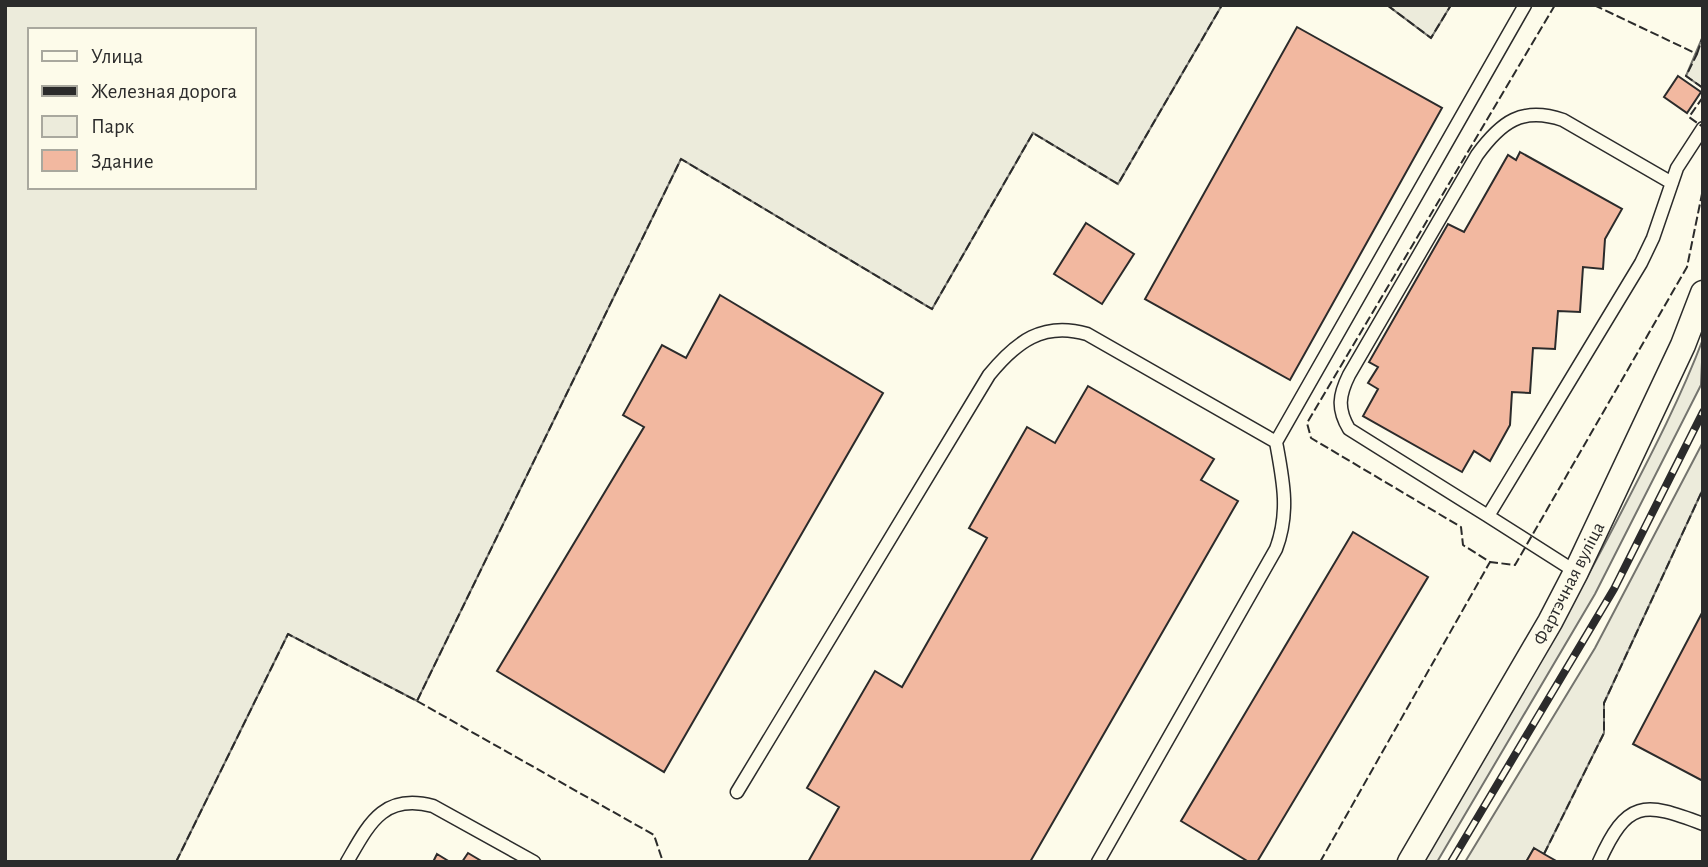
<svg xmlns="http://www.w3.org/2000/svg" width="1708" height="867" font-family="'Alegreya Sans',sans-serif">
  <rect width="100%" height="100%" fill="#fdfbea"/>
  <path fill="#ecebdb" stroke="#74746e" stroke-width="2" fill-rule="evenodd" d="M 5,5 L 1222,5 L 1118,184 L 1033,133 L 932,309 L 681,159 L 417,701 L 288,634 L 176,862 L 5,862 ZM 30,30 L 254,30 L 254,187 L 30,187 Z
    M 1387,5 L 1451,5 L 1431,38 Z
    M 1703,36 L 1703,88 L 1686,76 Z
    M 1703,339 L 1701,385 L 1595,594 L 1437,862 L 1422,862 C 1492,745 1562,628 1624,507 C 1653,451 1681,397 1703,339 Z
    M 1703,442 L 1703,489 L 1604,703 L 1604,733 L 1544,854 L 1534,849 L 1526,862 L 1465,862 L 1595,648 Z"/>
  <path fill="#f2b8a0" stroke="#2b2b2b" stroke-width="2" d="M 1297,27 L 1442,108 L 1290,380 L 1145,299 Z
    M 1678,76 L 1701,92 L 1687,113 L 1664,97 Z
    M 1520,152 L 1622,209 L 1605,239 L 1603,269 L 1583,267 L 1580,312 L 1558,311 L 1555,349 L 1533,348 L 1530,393 L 1512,392 L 1510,425 L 1490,461 L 1474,451 L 1462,472 L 1363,416 L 1378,389 L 1368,383 L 1378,367 L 1369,362 L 1448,224 L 1464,232 L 1508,155 L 1516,160 Z
    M 1086,223 L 1134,254 L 1102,304 L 1054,274 Z
    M 720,295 L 883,393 L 664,772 L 497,671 L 644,427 L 623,415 L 662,345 L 686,358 Z
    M 1088,386 L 1214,459 L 1201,480 L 1238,501 L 1030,862 L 808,862 L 839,807 L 807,788 L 875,671 L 902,687 L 987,538 L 969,528 L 1027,427 L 1055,443 Z
    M 1353,532 L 1428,577 L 1257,862 L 1249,862 L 1181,821 Z
    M 1703,611 L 1703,781 L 1633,744 Z
    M 1534,848 L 1544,854 L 1558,862 L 1526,862 Z
    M 468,853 L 483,862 L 462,862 Z
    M 437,854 L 450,862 L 433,862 Z"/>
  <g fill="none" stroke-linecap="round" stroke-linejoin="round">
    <defs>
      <path id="service" d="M 1488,516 L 1349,429 C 1337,409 1339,395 1349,375 L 1477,155 C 1501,122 1522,106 1563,120 L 1672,183
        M 1576,572 L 1488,516 L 1641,263 L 1653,238 L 1677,168 L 1703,128
        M 737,792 L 989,375 C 1016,342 1043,321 1087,334 L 1276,442 L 1525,5
        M 347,862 C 369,824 383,793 433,806 L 534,862
        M 1098,862 L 1276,549 C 1290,512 1283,480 1276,442
        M 1599,862 C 1627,800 1643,801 1703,824"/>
      <path id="minor" d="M 1410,862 L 1550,622 L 1576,572 L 1683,345 L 1703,293"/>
    </defs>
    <use href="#service" stroke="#2b2b2b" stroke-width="15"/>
    <use href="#minor" stroke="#2b2b2b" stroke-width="27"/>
    <use href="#service" stroke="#fdfbea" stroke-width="12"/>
    <use href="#minor" stroke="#fdfbea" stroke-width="24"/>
    <defs>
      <path id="rail" d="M 1451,862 L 1614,589 L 1703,412"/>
    </defs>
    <use href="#rail" stroke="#2b2b2b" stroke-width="8"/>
    <use href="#rail" stroke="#fdfbea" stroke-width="5" stroke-dasharray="16" stroke-linecap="butt"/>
    <path stroke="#2b2b2b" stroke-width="2" stroke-dasharray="9 3.5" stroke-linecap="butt" d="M 1387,5 L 1431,38 L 1451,5
      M 1555,5 L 1307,423 L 1311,438 L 1461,527 L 1463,545 L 1490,562 L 1515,565 L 1687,267 L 1703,189
      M 1594,5 L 1697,54 L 1686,76 L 1703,88
      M 1697,54 L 1703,36
      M 1703,97 L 1689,117 L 1703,127
      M 417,701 L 654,835 L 663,862
      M 1544,854 L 1604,733 L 1604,703 L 1703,489
      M 176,862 L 288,634 L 417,701 L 681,159 L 932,309 L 1033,133 L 1118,184 L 1222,5
      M 1320,862 L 1490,562"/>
  </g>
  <g text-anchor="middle" stroke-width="5" stroke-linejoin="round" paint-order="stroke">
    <g font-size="19" fill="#2b2b2b" stroke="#fdfbea">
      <text transform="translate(1568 583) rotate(-63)" y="7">Фартэчная вуліца</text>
    </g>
  </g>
  <rect width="1708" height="867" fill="none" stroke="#2b2b2b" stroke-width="14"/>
  <rect x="28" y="28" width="228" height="161" fill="#fdfbea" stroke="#a9a89e" stroke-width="2"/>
  <rect x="42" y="51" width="35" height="10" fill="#fdfbea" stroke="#a9a89e" stroke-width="2"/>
  <text x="91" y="63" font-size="21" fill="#2b2b2b">Улица</text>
  <rect x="42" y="86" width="35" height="10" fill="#2b2b2b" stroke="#a9a89e" stroke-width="2"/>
  <text x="91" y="98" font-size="21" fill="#2b2b2b">Железная дорога</text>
  <rect x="42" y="116" width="35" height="21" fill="#ecebdb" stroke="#a9a89e" stroke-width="2"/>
  <text x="91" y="133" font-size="21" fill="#2b2b2b">Парк</text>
  <rect x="42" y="150" width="35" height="21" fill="#f2b8a0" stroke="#a9a89e" stroke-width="2"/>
  <text x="91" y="168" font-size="21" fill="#2b2b2b">Здание</text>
</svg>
